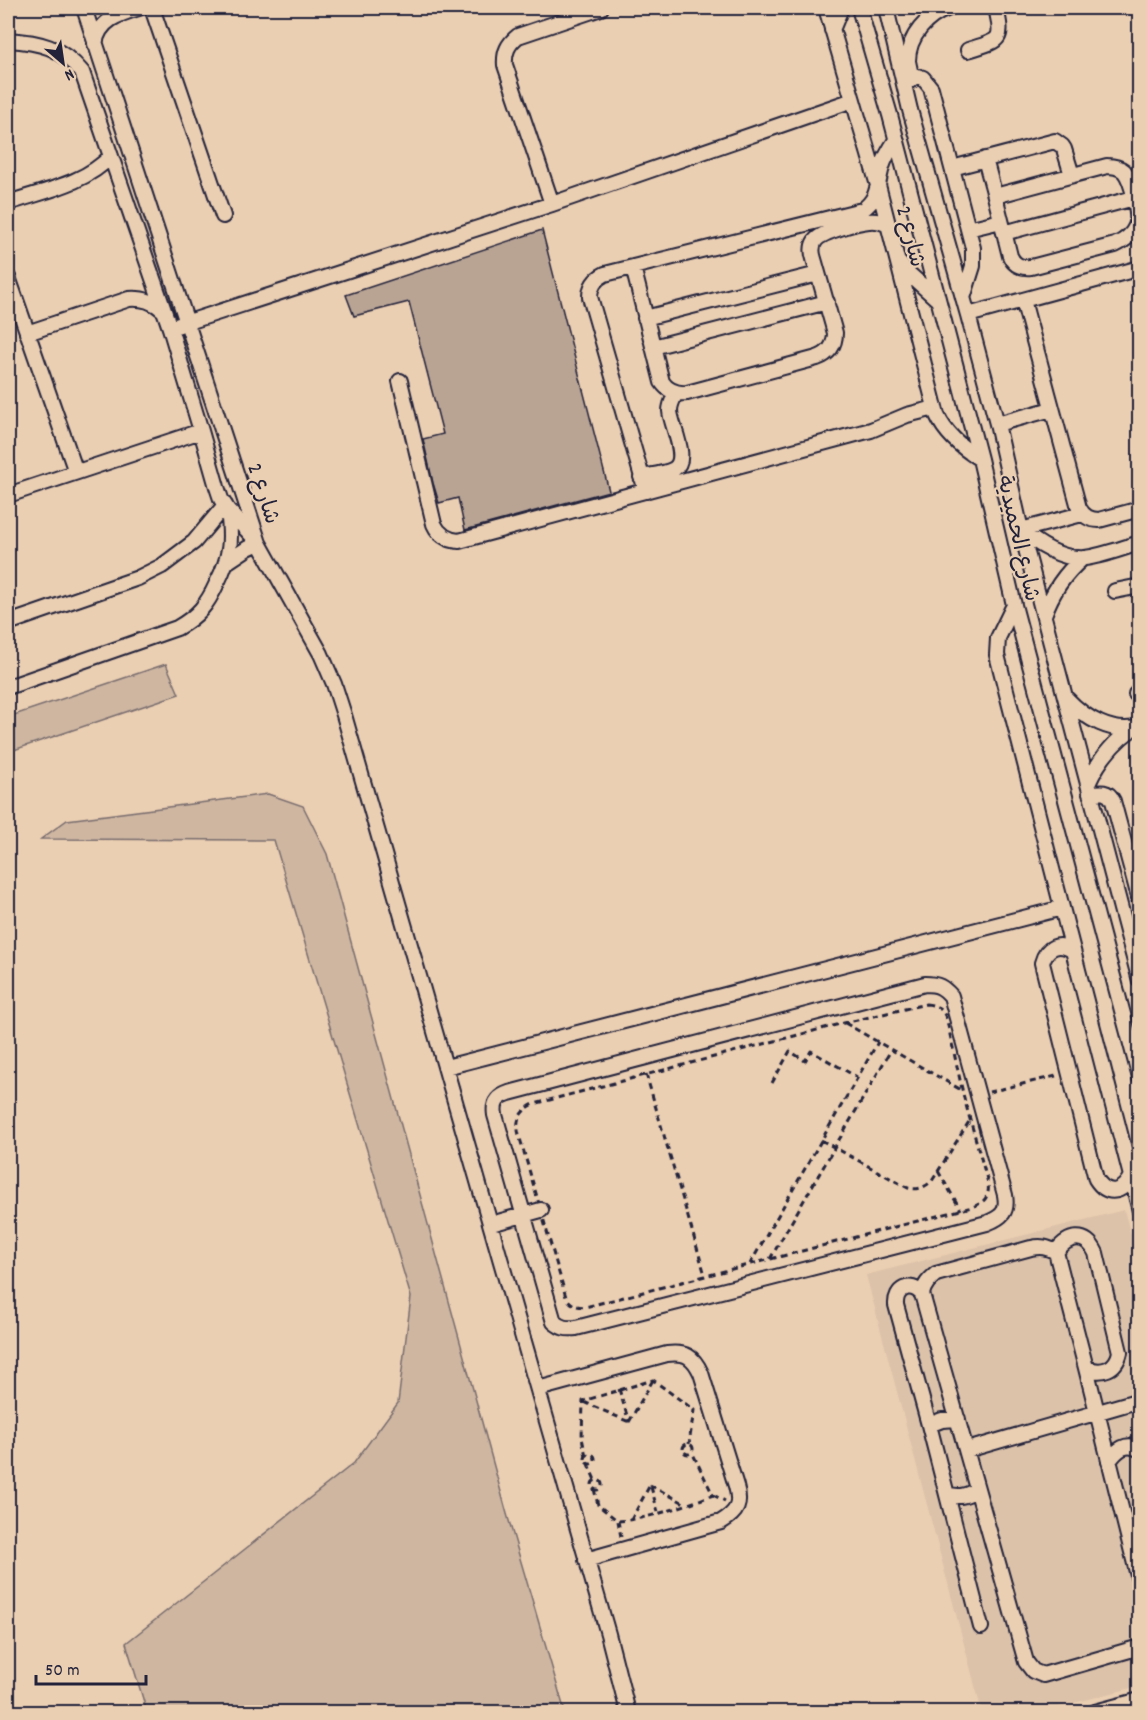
<svg xmlns="http://www.w3.org/2000/svg" width="1147" height="1720" font-family="Dekko,'Playpen Sans Arabic',sans-serif">
  <rect width="100%" height="100%" fill="#ebcfb2"/>
  <filter id="ink" filterUnits="userSpaceOnUse"><feTurbulence type="fractalNoise" baseFrequency=".0167" numOctaves="2"/><feDisplacementMap in="SourceGraphic" scale="12" xChannelSelector="R" yChannelSelector="G"/><feConvolveMatrix kernelMatrix="1 2 1 2 8 2 1 2 1" color-interpolation-filters="sRGB"/></filter>
  <g filter="url(#ink)">
    <path fill="#dcc2a9" d="M 1124,1210 L 1140,1268 L 1139,1686 L 1039,1712 L 982,1712 L 866,1275 Z"/>
    <path fill="#ceb6a1" stroke="#786c6e" stroke-width="1.5" d="M 166,664 L 179,694 L 8,752 L 8,717 Z
      M 268,794 L 303,806 L 327,854 L 507,1514 L 565,1712 L 147,1712 L 126,1643 L 354,1463 L 398,1403 L 411,1297 L 274,840 L 41,839 L 67,820 Z"/>
    <path fill="#b9a494" stroke="#22223b" stroke-width="1.5" d="M 542,230 L 609,491 L 465,530 L 458,498 L 439,503 L 433,483 L 423,439 L 443,434 L 409,302 L 354,316 L 346,295 Z"/>
    <g fill="none" stroke-linecap="round" stroke-linejoin="round">
      <defs>
        <path id="minor" d="M 84,8 L 259,543 L 321,654 L 334,684 L 344,715 L 608,1634 L 628,1712
          M 152,8 L 223,216
          M 826,8 L 879,189 L 937,415 C 946,435 962,448 980,459
          M 859,8 L 890,115 L 980,459 L 1014,605 L 1140,1078
          M 886,8 L 910,110 L 968,315 L 997,424 L 1021,530 L 1140,981
          M 832,30 L 841,8
          M 8,40 C 40,42 61,47 82,72 L 170,328 L 201,431 L 217,487 L 221,499 L 228,510 L 256,540
          M 95,44 C 99,20 119,14 139,8
          M 968,50 C 1000,40 1004,42 996,8
          M 911,74 L 923,78 L 931,88 L 973,248 L 973,266 L 963,298
          M 912,80 C 911,74 909,67 908,61 C 908,36 927,16 949,8
          M 985,159 L 995,196
          M 1107,166 C 1113,166 1119,167 1124,171 C 1132,180 1140,215 1136,226 C 1132,236 1124,241 1115,245 L 1031,267 C 1020,268 1014,265 1010,256 L 995,196 Z
          M 952,168 L 1055,141 L 1062,146 L 1064,149 L 1072,175
          M 8,203 C 43,191 85,184 111,156
          M 552,204 L 505,65 C 504,52 508,44 518,36 L 601,8
          M 968,229 L 1001,221
          M 1004,233 L 1134,198
          M 899,263 L 908,273 L 937,299
          M 633,267 L 662,382 C 668,391 676,394 687,393 L 817,358 C 829,354 835,345 835,333 L 814,259 C 812,253 811,247 815,241 C 821,232 858,222 869,221 C 876,220 882,222 888,225
          M 8,277 L 76,472
          M 1023,300 L 1079,508 C 1084,517 1090,520 1099,520 L 1140,509
          M 968,315 L 1140,268
          M 645,318 L 818,274
          M 170,328 L 552,204 L 853,100
          M 27,333 L 129,299 C 143,298 153,301 163,310
          M 653,347 L 827,302
          M 400,381 L 434,524 C 439,535 447,540 459,541 L 871,430 L 907,415 L 935,408
          M 997,424 L 1052,409
          M 641,477 C 651,475 665,474 674,469 C 690,459 671,426 670,411 C 670,404 673,399 676,393
          M 646,491 L 590,297 C 590,286 595,279 605,274 L 862,210 C 879,199 877,184 882,167 C 885,157 890,149 896,140
          M 8,495 L 201,431
          M 1021,530 C 1037,544 1062,560 1085,558 C 1103,556 1122,548 1140,543
          M 1021,530 L 1082,514
          M 227,562 L 248,548 L 259,543
          M 1115,591 L 1140,586
          M 1014,605 L 998,638 L 997,655 L 1140,1211
          M 1044,615 C 1052,592 1064,574 1083,558
          M 8,623 L 138,578 L 162,566 L 194,542 L 225,505
          M 8,687 L 177,628 C 198,616 207,605 217,583 C 231,555 232,541 228,510
          M 1136,694 L 1140,693
          M 1067,699 C 1085,718 1112,735 1140,727
          M 1088,784 C 1098,761 1111,744 1132,729
          M 1090,794 C 1100,792 1108,790 1113,801 L 1140,901
          M 1073,951 C 1059,941 1046,947 1042,963 L 1096,1179 C 1107,1196 1122,1194 1131,1176
          M 925,984 C 938,984 943,987 951,996 L 1005,1195 C 1008,1212 1002,1217 987,1223 L 576,1328 C 566,1329 561,1328 554,1322 L 495,1115 C 493,1103 497,1097 509,1093 Z
          M 446,1067 L 1062,908
          M 491,1224 L 541,1210
          M 1056,1252 C 1068,1235 1086,1232 1096,1253 L 1120,1352 C 1116,1370 1102,1374 1086,1368
          M 922,1294 C 910,1281 895,1289 896,1305 L 929,1425 L 981,1627
          M 538,1389 L 667,1354 C 686,1352 693,1356 701,1373 L 736,1486 C 741,1504 738,1512 721,1522 L 586,1560
          M 929,1425 L 942,1420 L 958,1419
          M 967,1450 L 1140,1400
          M 1109,1461 C 1117,1450 1126,1441 1140,1450
          M 947,1494 C 959,1498 967,1496 977,1489
          M 1140,1584 L 1086,1368 L 1056,1252 C 1047,1247 1041,1246 1031,1248 L 936,1274 C 929,1280 924,1285 922,1294 L 1026,1662 L 1033,1671 L 1043,1675 L 1140,1647
          M 1095,1712 L 1140,1700"/>
      </defs>
      <use href="#minor" stroke="#22223b" stroke-width="18"/>
      <path stroke="#22223b" stroke-width="3" stroke-dasharray="6 4.5" stroke-linecap="butt" d="M 926,1004 C 938,1005 944,1010 947,1021 L 964,1098 L 988,1183 C 990,1197 984,1203 972,1207 L 589,1306 C 579,1308 572,1306 566,1297 L 519,1135 C 515,1120 520,1111 534,1104 L 844,1023 Z
        M 845,1023 L 963,1091
        M 646,1074 L 705,1275
        M 772,1083 L 790,1051 L 805,1061 L 811,1051 L 857,1077
        M 989,1092 L 1056,1076
        M 821,1140 L 908,1188 C 918,1190 924,1188 932,1181 L 970,1120
        M 938,1171 L 961,1210
        M 770,1259 L 891,1050
        M 750,1264 L 878,1042
        M 619,1389 L 629,1422
        M 584,1402 L 629,1422
        M 629,1422 L 653,1380
        M683 1449a5 5 0 1 1 10 0a5 5 0 1 1-10 0Z
        M585 1459a5 5 0 1 1 10 0a5 5 0 1 1-10 0Z
        M 586,1456 L 582,1438 L 583,1401 L 653,1380 L 694,1410 L 689,1444
        M 588,1464 L 595,1480
        M592 1485a5 5 0 1 1 10 0a5 5 0 1 1-10 0Z
        M 650,1485 L 686,1504
        M 651,1487 L 658,1512
        M 594,1489 L 598,1505 L 618,1521 L 621,1537
        M 713,1495 L 725,1501
        M 631,1520 L 650,1485
        M 618,1521 C 650,1519 683,1506 713,1495 L 692,1452"/>
      <use href="#minor" stroke="#ebcfb2" stroke-width="14"/>
    </g>
  </g>
  <g text-anchor="middle" stroke-width="4.5" stroke-linejoin="round" paint-order="stroke">
    <g font-size="22" fill="#22223b" stroke="#ebcfb2">
      <text transform="translate(912 236) rotate(76)" y="8">شارع 2</text>
      <text transform="translate(265 493) rotate(72)" y="8">شارع 2</text>
      <text transform="translate(1020 538) rotate(77)" y="8">شارع الحميدية</text>
    </g>
  </g>
  <rect width="1147" height="1720" fill="none" stroke="#ebcfb2" stroke-width="30"/>
  <rect x="15" y="15" width="1117" height="1690" fill="none" stroke="#22223b" stroke-width="2" filter="url(#ink)"/>
  <g transform="translate(63 63) rotate(151)" stroke="#ebcfb2" stroke-width="4.5" paint-order="stroke">
  <path d="M0-4.5L10 22L0 15L-10 22Z" fill="#22223b"/>
  <text y="-9" font-size="16" font-weight="bold" text-anchor="middle" fill="#22223b">N</text>
  </g>
  <path d="M36 1675v9h110v-9" fill="none" stroke="#22223b" stroke-width="3"/>
  <text x="45" y="1675" font-size="18" fill="#22223b" stroke="#ebcfb2" stroke-width="4.5" paint-order="stroke">50 m</text>
</svg>
